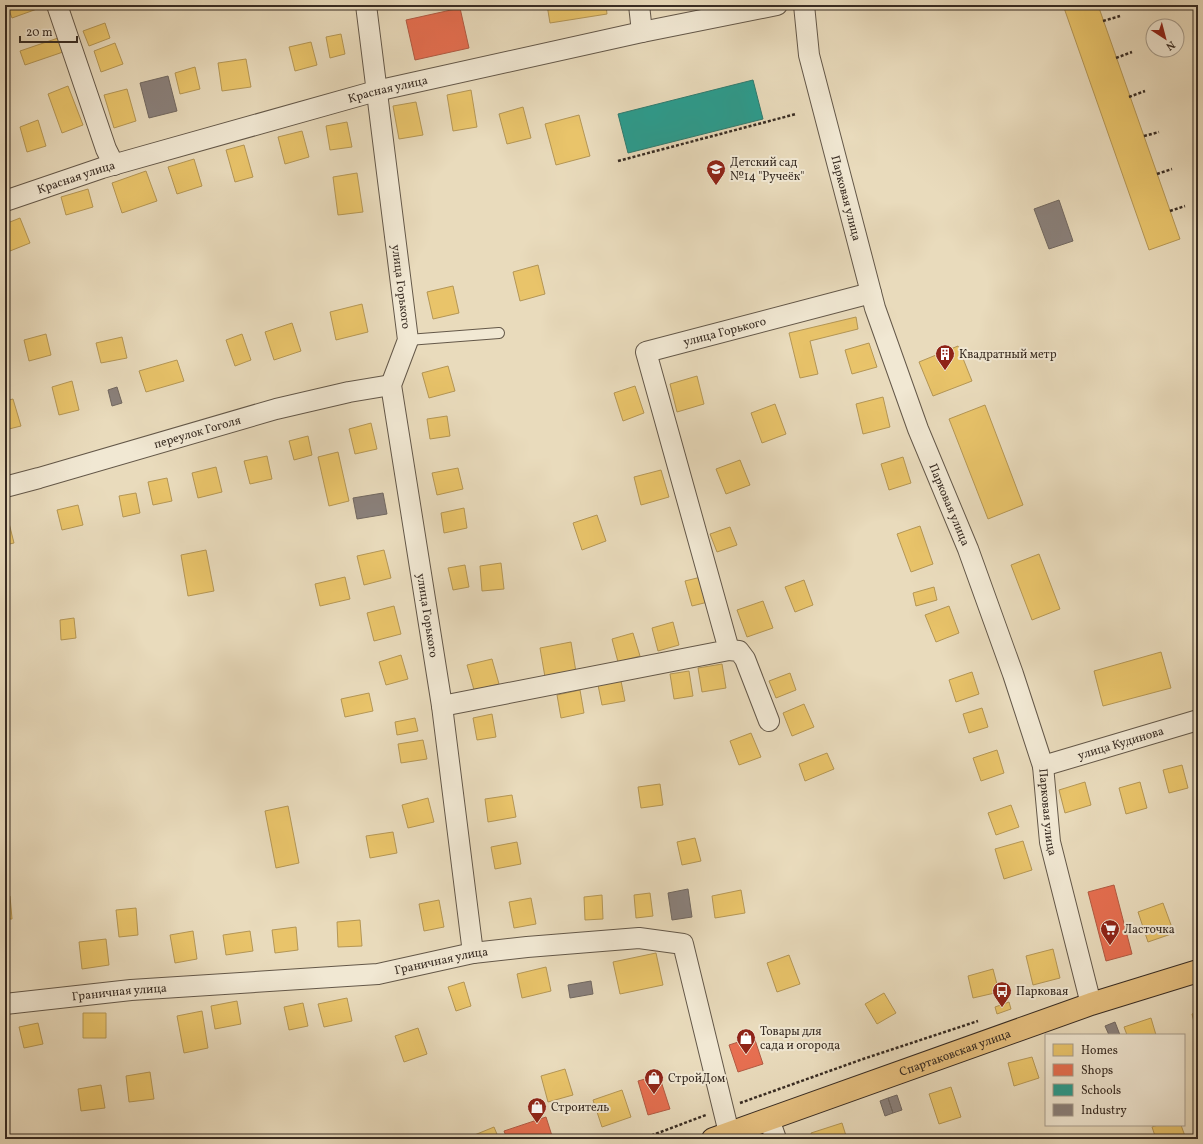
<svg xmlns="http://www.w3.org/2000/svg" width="1203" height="1144" font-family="Vollkorn,serif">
  <rect width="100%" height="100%" fill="#e9dbbc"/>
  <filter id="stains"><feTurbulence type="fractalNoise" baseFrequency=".005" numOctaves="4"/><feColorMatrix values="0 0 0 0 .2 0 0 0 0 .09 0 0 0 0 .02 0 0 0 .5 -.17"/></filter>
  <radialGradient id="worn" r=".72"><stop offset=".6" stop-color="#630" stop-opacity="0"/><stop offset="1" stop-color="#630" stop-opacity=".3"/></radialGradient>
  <path fill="#e9c46a" stroke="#b49655" d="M 7,5 L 35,5 L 37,9 L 12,18 Z
    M 547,5 L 606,5 L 607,14 L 550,23 Z
    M 1063,5 L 1098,5 L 1180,239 L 1149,250 Z
    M 105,23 L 110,38 L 89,46 L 83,31 Z
    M 341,34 L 345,54 L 330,58 L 326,37 Z
    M 61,37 L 66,51 L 25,65 L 20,51 Z
    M 311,42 L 317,65 L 295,71 L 289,47 Z
    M 115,43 L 123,64 L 101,72 L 94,51 Z
    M 246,59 L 251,87 L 222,91 L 218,63 Z
    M 195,67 L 200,89 L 180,94 L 175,73 Z
    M 68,86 L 83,125 L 62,133 L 48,94 Z
    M 127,89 L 136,121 L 114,128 L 104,95 Z
    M 471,90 L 477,127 L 453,131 L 447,95 Z
    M 416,102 L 423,135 L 399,139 L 393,106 Z
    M 523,107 L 531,138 L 507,144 L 499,114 Z
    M 579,115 L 590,156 L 556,165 L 545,124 Z
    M 38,120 L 46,146 L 27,152 L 20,127 Z
    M 347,122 L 352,147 L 330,150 L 326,126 Z
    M 302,131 L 309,157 L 285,164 L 278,137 Z
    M 244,145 L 253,177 L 235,182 L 226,150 Z
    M 194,159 L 202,186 L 177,194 L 168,167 Z
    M 146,171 L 157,201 L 122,213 L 112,183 Z
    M 357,173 L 363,212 L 338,215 L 333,177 Z
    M 88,189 L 93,207 L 66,215 L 61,197 Z
    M 20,218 L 30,243 L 5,253 L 5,224 Z
    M 538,265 L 545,294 L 520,301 L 513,272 Z
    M 453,286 L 459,313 L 433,319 L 427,292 Z
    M 362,304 L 368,332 L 336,340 L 330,312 Z
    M 856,317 L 858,329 L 810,341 L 818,374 L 800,378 L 789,333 Z
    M 292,323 L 301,351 L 274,360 L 265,332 Z
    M 46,334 L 51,355 L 29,361 L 24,340 Z
    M 242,334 L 251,360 L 235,366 L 226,340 Z
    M 122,337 L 127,358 L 101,363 L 96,343 Z
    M 869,343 L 877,367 L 852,374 L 845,350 Z
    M 958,346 L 972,381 L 933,396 L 919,362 Z
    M 177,360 L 184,381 L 146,392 L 139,371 Z
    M 448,366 L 455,391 L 429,398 L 422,373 Z
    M 697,376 L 704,404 L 677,412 L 670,384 Z
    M 72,381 L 79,410 L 59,415 L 52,387 Z
    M 635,386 L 644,413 L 623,421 L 614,393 Z
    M 883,397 L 890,427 L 863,434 L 856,404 Z
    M 13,399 L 21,426 L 5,430 L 5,401 Z
    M 775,404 L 786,434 L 762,443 L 751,413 Z
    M 985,405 L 1023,505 L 988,519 L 949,419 Z
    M 447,416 L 450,436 L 430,439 L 427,419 Z
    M 371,423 L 377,449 L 355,454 L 349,429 Z
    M 308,436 L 312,455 L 294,460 L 289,441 Z
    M 338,452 L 349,501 L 329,506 L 318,457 Z
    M 267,456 L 272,479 L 250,484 L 244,461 Z
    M 903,457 L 911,483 L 889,490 L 881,464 Z
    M 740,460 L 750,485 L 726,494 L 716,469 Z
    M 216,467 L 222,492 L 198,498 L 192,473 Z
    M 458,468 L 463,489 L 437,495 L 432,473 Z
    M 661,470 L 669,497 L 641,505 L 634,477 Z
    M 167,478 L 172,501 L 153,505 L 148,482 Z
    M 136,493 L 140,513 L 123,517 L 119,496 Z
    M 78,505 L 83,525 L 62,530 L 57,510 Z
    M 464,508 L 467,528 L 444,533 L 441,513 Z
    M 597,515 L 606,541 L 582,550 L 573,523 Z
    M 9,523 L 14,543 L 5,545 L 5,524 Z
    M 920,526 L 933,564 L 911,572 L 897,534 Z
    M 730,527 L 737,545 L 717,552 L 710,534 Z
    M 206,550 L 214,591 L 188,596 L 181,555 Z
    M 384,550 L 391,578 L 364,585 L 357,556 Z
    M 1039,554 L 1060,609 L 1032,620 L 1011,565 Z
    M 501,563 L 504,589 L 482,591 L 480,566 Z
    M 465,565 L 469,587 L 453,590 L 448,568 Z
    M 345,577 L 350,599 L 320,606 L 315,584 Z
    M 701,577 L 708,602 L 692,606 L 685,581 Z
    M 804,580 L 813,605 L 795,612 L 785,587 Z
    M 934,587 L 937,600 L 916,606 L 913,593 Z
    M 763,601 L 773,628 L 747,637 L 737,610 Z
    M 394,606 L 401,634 L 374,641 L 367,613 Z
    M 949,606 L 959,633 L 936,642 L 925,615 Z
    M 74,618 L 76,638 L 61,640 L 60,620 Z
    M 673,622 L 679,645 L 658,651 L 652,628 Z
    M 633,633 L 640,656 L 618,662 L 612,639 Z
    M 571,642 L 576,672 L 545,677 L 540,648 Z
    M 1161,652 L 1171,688 L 1103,706 L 1094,671 Z
    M 401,655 L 408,679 L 386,685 L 379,662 Z
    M 492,659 L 499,684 L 474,690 L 467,665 Z
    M 722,664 L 726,688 L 702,692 L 698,668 Z
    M 689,671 L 693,696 L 674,699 L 670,674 Z
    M 972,672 L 979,694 L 956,702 L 949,680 Z
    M 790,673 L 796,690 L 776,698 L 769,681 Z
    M 621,681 L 625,701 L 602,705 L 598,685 Z
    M 580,690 L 584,713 L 561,718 L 557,695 Z
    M 369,693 L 373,711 L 345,717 L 341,699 Z
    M 804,704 L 814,727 L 792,736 L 783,713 Z
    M 982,708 L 988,727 L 969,733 L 963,714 Z
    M 492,714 L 496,737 L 477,740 L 473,718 Z
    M 415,718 L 418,731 L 397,735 L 395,722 Z
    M 751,733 L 761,757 L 739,765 L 730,741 Z
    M 423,740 L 427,759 L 401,763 L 398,744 Z
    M 997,750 L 1004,773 L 981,781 L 973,758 Z
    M 827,753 L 834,769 L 805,781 L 799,764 Z
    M 1182,765 L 1188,788 L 1169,793 L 1163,770 Z
    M 1085,782 L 1091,805 L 1065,813 L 1059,790 Z
    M 1140,782 L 1147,808 L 1126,814 L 1119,788 Z
    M 660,784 L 663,805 L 641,808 L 638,787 Z
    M 512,795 L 516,817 L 488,822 L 485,799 Z
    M 428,798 L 434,822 L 408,828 L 402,805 Z
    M 1011,805 L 1019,827 L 996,835 L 988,813 Z
    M 288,806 L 299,863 L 276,868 L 265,811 Z
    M 393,832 L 397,853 L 370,858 L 366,836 Z
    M 695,838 L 701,861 L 682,865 L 677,842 Z
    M 1023,841 L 1032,870 L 1004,879 L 995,849 Z
    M 517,842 L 521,864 L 495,869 L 491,847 Z
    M 741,890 L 745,913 L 715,918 L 712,896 Z
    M 650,893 L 653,916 L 636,918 L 634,895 Z
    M 602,895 L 603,919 L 585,920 L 584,897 Z
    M 10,896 L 12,919 L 5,919 L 5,897 Z
    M 531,898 L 536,924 L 514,928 L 509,902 Z
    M 439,900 L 444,927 L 424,931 L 419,904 Z
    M 1163,903 L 1174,933 L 1148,942 L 1138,912 Z
    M 136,908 L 138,935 L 119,937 L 116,910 Z
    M 360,920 L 362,946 L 338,947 L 337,922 Z
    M 296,927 L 298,950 L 275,953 L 272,930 Z
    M 193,931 L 197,959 L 175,963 L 170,935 Z
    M 250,931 L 253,951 L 226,955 L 223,935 Z
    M 106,939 L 109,965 L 82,969 L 79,942 Z
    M 1053,949 L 1060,978 L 1033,985 L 1026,956 Z
    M 656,953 L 663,985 L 620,994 L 613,962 Z
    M 789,955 L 800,984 L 777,992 L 767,963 Z
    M 546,967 L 551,991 L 522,998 L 517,974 Z
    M 993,969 L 999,992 L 973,998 L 968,976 Z
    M 464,982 L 471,1006 L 456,1011 L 448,987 Z
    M 884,993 L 896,1013 L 877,1024 L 865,1004 Z
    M 347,998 L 352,1021 L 324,1027 L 318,1004 Z
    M 237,1001 L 241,1024 L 215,1029 L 211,1006 Z
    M 1009,1002 L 1011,1009 L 997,1014 L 995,1007 Z
    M 303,1003 L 308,1026 L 289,1030 L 284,1007 Z
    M 202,1011 L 208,1048 L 184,1053 L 177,1016 Z
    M 1198,1012 L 1198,1038 L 1192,1014 Z
    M 83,1013 L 106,1013 L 106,1038 L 83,1038 Z
    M 1151,1018 L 1156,1035 L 1127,1035 L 1124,1027 Z
    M 38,1023 L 43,1044 L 24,1048 L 19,1027 Z
    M 418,1028 L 427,1054 L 404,1062 L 395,1036 Z
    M 1032,1057 L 1039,1078 L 1014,1086 L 1008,1063 Z
    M 565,1069 L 573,1095 L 548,1102 L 541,1076 Z
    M 150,1072 L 154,1099 L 129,1102 L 126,1076 Z
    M 101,1085 L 105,1108 L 81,1111 L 78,1089 Z
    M 951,1087 L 961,1117 L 939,1124 L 929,1094 Z
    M 622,1090 L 631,1117 L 602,1127 L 593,1100 Z
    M 842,1123 L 847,1139 L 812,1139 L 811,1133 Z
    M 1158,1125 L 1181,1125 L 1186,1139 L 1156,1139 L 1152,1127 Z
    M 494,1127 L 499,1139 L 473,1139 L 472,1136 Z"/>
  <path fill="#e76f51" stroke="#b25b43" d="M 460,8 L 469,48 L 415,60 L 406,20 Z
    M 1114,885 L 1132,954 L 1106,961 L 1088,892 Z
    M 754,1037 L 763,1064 L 738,1072 L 729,1045 Z
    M 659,1075 L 670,1109 L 648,1115 L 638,1081 Z
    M 546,1117 L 553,1139 L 507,1139 L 504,1131 Z"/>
  <path fill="#2a9d8f" stroke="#2e7b6f" d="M 753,80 L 763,119 L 628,153 L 618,114 Z"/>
  <path fill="#8a817c" stroke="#716861" d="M 168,76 L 177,111 L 149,118 L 140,83 Z
    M 1059,200 L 1073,241 L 1049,249 L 1034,209 Z
    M 117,387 L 122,403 L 112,406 L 108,390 Z
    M 383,493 L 387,514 L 357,519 L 353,498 Z
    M 688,889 L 692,917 L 672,920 L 668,893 Z
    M 591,981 L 593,994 L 570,998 L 568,985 Z
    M 1115,1022 L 1120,1035 L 1109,1035 L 1105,1026 Z
    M 897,1095 L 902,1110 L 893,1113 L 888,1098 Z
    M 888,1098 L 893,1113 L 885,1116 L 880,1101 Z"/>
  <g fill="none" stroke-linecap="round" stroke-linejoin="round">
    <defs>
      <path id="lane" d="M 408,340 L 499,333"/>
      <g id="street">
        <path d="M 57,5 L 106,149 L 114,165"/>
        <path id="s1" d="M 366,5 L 408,340 L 391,385 L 442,706 L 473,953"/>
        <path d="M 639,5 L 642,32"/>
        <path id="s2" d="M 804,5 L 809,55 L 875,308 L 918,429 L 968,549 L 1013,674 L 1043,766 L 1050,842 L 1091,1004"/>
        <path id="s3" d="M 5,201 L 102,168 L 376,91 L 642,32 L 777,5"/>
        <path id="s4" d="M 5,487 L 39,478 L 276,409 L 349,392 L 391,385"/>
        <path d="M 729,650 L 739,651 L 745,659 L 769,721"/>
        <path id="s5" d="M 442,706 L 729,650 L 646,352 L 871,293"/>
        <path id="s6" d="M 1043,766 L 1198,720"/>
        <path id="s7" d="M 5,1004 L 131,990 L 378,974 L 473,953 L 527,947 L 639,938 L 683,944 L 729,1133"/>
        <path d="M 769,1119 L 776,1139"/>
      </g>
      <g id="primary">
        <path id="s8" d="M 713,1139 L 1091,1004 L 1198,971"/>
      </g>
    </defs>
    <use href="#lane" stroke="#645849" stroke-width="12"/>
    <use href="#street" stroke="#645849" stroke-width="22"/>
    <use href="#primary" stroke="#382c23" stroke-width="24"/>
    <path stroke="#382c23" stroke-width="2.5" stroke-dasharray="3 2" stroke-linecap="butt" d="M 1103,21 L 1120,16
      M 1116,58 L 1132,52
      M 1129,97 L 1145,91
      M 1144,136 L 1159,132
      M 618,161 L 796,114
      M 1157,174 L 1172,169
      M 1170,211 L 1185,206
      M 740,1103 L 863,1059 L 978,1021
      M 642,1139 L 706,1115"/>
    <use href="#lane" stroke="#f1e8d3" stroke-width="10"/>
    <use href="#street" stroke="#f1e8d3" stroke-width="20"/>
    <use href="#primary" stroke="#e4be7e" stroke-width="22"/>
  </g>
  <defs>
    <symbol id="school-pin" viewBox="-11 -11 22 30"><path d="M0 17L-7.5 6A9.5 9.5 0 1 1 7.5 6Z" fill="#8f2418" stroke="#f1e8d3"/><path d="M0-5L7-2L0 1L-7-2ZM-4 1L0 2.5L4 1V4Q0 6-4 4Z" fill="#fff"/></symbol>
    <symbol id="building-pin" viewBox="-11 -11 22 30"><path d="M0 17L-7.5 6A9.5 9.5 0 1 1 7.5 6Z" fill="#8f2418" stroke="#f1e8d3"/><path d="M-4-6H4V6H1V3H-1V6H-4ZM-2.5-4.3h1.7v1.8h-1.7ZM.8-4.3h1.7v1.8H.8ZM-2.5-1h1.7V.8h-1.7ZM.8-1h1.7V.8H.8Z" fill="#fff"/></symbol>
    <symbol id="supermarket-pin" viewBox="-11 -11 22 30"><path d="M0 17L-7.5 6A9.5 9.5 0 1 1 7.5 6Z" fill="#8f2418" stroke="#f1e8d3"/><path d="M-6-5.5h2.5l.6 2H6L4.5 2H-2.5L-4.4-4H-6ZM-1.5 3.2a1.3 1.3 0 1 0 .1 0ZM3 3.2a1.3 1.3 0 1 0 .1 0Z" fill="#fff"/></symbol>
    <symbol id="bus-pin" viewBox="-11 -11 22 30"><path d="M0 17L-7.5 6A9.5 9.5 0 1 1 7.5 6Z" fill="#8f2418" stroke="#f1e8d3"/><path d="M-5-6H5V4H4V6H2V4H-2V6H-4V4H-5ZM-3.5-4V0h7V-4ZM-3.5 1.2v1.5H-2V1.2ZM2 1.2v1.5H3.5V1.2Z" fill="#fff"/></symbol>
    <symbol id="shop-pin" viewBox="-11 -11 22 30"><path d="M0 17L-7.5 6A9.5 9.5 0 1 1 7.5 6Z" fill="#8f2418" stroke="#f1e8d3"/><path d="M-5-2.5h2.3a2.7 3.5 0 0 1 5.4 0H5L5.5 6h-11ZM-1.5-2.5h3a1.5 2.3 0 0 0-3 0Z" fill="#fff"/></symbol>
  </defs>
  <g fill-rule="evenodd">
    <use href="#school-pin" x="705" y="158" width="22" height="30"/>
    <use href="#building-pin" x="934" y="343" width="22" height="30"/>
    <use href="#supermarket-pin" x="1099" y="918" width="22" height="30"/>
    <use href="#bus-pin" x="991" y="980" width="22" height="30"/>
    <use href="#shop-pin" x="735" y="1027" width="22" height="30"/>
    <use href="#shop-pin" x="643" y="1067" width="22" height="30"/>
    <use href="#shop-pin" x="526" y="1096" width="22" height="30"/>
  </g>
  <g text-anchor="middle" stroke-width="4" stroke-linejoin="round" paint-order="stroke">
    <g font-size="12" fill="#382c23" stroke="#f1e8d3">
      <text dy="4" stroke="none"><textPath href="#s3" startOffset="399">Красная улица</textPath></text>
      <text dy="4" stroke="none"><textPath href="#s3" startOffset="75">Красная улица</textPath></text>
      <text dy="4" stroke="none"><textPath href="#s2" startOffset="198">Парковая улица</textPath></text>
      <text dy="4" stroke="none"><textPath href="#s1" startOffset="284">улица Горького</textPath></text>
      <text dy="4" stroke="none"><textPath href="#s5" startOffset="683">улица Горького</textPath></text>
      <text dy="4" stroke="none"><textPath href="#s4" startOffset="200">переулок Гоголя</textPath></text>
      <text dy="4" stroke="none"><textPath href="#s2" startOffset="522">Парковая улица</textPath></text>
      <text dy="4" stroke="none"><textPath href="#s1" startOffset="619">улица Горького</textPath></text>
      <text dy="4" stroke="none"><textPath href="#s6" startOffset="81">улица Кудинова</textPath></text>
      <text dy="4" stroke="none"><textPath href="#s2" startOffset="846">Парковая улица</textPath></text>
      <text dy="4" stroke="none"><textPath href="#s7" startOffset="439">Граничная улица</textPath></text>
      <text dy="4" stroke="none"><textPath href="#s7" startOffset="115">Граничная улица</textPath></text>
      <text dy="4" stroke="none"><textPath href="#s8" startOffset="257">Спартаковская улица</textPath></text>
    </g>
    <g font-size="12" fill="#382c23" stroke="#f1e8d3" text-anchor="start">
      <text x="730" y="166">Детский сад<tspan x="730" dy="14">№14 "Ручеёк"</tspan></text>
      <text x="959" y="358">Квадратный метр</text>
      <text x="1124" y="933">Ласточка</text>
      <text x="1016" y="995">Парковая</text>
      <text x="760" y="1035">Товары для<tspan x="760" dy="14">сада и огорода</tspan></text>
      <text x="668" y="1082">СтройДом</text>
      <text x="551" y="1111">Строитель</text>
    </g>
  </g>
  <rect width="1203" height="1144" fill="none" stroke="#e9dbbc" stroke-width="20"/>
  <rect x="6" y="6" width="1191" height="1132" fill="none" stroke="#382c23" stroke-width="2"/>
  <rect x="10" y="10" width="1183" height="1124" fill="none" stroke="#382c23"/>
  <rect x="1045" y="1034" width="140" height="92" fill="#f1e8d3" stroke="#a79d8d"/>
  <rect x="1053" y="1044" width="20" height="12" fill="#e9c46a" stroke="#a79d8d"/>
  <text x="1081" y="1054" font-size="12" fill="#382c23">Homes</text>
  <rect x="1053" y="1064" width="20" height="12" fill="#e76f51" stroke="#a79d8d"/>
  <text x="1081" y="1074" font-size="12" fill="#382c23">Shops</text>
  <rect x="1053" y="1084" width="20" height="12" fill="#2a9d8f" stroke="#a79d8d"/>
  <text x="1081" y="1094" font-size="12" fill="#382c23">Schools</text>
  <rect x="1053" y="1104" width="20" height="12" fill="#8a817c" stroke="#a79d8d"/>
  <text x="1081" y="1114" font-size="12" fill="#382c23">Industry</text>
  <g transform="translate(1165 38) rotate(144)"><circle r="19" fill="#f1e8d3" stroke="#a79d8d"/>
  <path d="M0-3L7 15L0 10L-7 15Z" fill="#8f2418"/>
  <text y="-6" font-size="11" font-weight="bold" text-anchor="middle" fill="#382c23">N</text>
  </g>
  <path d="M20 36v6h57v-6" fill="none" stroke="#382c23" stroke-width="2"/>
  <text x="26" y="36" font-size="12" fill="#382c23" stroke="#f1e8d3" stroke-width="3" paint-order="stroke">20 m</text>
  <rect width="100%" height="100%" filter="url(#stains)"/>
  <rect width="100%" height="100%" fill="url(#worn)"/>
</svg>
